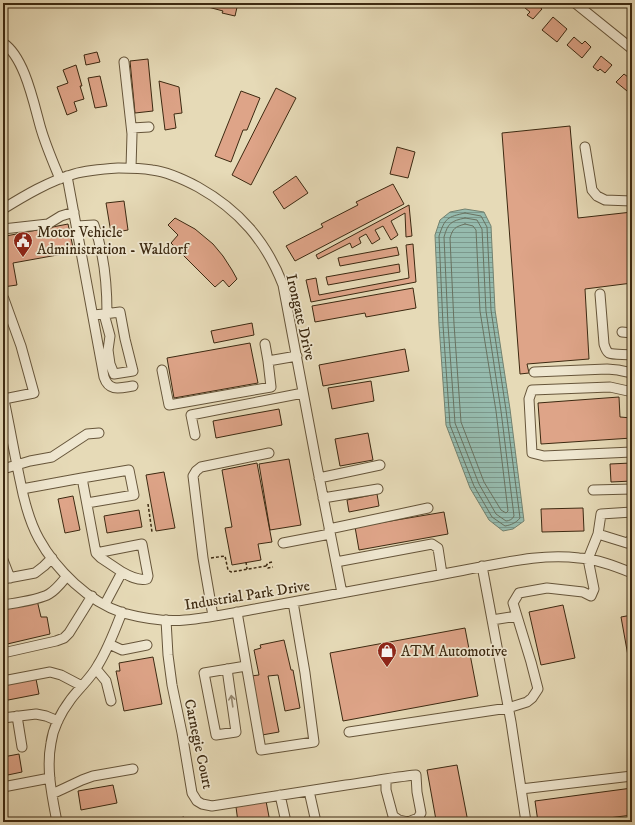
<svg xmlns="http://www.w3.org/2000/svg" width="635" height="825" font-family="'IM FELL DW Pica',serif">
  <defs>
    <pattern id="water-rules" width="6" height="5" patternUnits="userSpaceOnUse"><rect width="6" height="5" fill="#96bbae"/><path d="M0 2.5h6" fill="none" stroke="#7c988c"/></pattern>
  </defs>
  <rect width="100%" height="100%" fill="#e6dab7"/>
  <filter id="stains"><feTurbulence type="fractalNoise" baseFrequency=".005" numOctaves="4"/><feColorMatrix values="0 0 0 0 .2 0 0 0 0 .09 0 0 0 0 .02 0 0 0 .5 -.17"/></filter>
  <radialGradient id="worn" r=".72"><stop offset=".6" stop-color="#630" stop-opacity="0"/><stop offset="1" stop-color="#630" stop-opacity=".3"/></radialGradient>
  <path fill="url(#water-rules)" stroke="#72816f" d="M 465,209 L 484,212 L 491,226 L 495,310 L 510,409 L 524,521 L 513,529 L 503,531 L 489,520 L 470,488 L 446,425 L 439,325 L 435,235 L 440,220 L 450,212 Z"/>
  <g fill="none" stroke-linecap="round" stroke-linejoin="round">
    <path stroke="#697260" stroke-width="1" d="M 465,213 L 481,216 L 487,227 L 491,310 L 506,410 L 520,518 C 516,523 511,525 505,526 L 492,517 L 474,486 L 450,425 L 443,325 L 439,236 C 445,218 447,217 465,213 Z
      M 465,218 L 477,220 L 482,229 L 486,311 L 501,411 L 514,516 C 513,519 509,521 506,521 L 496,514 L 479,484 L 455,423 L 448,325 L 444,237 C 448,223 451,221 465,218 Z
      M 465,224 L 473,226 L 476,230 L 480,311 L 496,411 L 508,511 L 506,513 L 501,510 L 484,482 L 461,422 L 454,324 L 450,238 C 453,228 455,227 465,224 Z"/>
  </g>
  <path fill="#dea488" stroke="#3c2911" d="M 193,3 L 238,3 L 235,16 L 222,13 L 223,11 Z
    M 529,3 L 535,3 L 542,9 L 533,19 L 527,15 L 530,12 L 525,8 Z
    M 553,17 L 567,29 L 557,42 L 542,30 Z
    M 574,37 L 582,44 L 585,41 L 591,47 L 582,58 L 567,45 Z
    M 97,52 L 100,62 L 86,65 L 84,55 Z
    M 601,56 L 612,65 L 605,73 L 600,69 L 598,71 L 593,67 Z
    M 148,59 L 153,111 L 135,113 L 130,61 Z
    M 76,65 L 82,86 L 80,86 L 84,99 L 74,102 L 77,111 L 67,115 L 57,87 L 68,83 L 63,70 Z
    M 624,74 L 632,80 L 632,85 L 627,91 L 616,82 Z
    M 100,76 L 107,106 L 95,108 L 88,78 Z
    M 159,81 L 179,87 L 182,113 L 174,114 L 176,128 L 165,130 Z
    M 276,88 L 296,98 L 251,185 L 232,175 Z
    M 241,91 L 260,98 L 247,130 L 243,130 L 231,162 L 215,156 Z
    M 570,126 L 578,218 L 632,212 L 632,283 L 585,289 L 589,359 L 527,364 L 529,373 L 520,374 L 502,133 Z
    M 397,147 L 415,152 L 408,178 L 390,174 Z
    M 296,176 L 308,193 L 284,209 L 273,192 Z
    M 393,184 L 404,204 L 295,261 L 286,246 L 323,227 L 321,224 L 358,205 L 356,202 Z
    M 124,201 L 128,230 L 111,233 L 106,203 Z
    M 409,205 L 412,236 L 406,237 L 405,213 L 391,221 L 398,235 L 391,240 L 383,226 L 375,230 L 380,239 L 372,244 L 366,234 L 359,238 L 361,243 L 352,248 L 350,243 L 318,259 L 316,255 Z
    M 175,218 L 195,229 L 213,244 L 223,256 L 232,270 L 237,279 L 229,287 L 223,280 L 215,287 L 171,243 L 178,235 L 168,225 Z
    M 68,224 L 74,252 L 13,263 L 17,285 L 3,287 L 3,232 L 5,232 L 6,236 Z
    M 413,244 L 416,282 L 311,302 L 306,280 L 316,278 L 319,295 L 409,278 L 406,245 Z
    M 397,247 L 399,255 L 340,266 L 338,258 Z
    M 399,264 L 400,272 L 328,285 L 326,277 Z
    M 413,288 L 416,308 L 366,317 L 365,313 L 315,322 L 312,306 Z
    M 252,323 L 254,335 L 214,343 L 211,331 Z
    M 250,343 L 258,383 L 174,398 L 167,358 Z
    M 405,349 L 409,371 L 323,386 L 319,365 Z
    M 371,381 L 374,401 L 332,409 L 328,388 Z
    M 619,397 L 620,417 L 632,418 L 632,438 L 541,444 L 538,403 Z
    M 279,409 L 282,425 L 216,438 L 213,421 Z
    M 368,433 L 373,460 L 340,466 L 335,439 Z
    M 289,459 L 301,525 L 270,530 L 259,464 Z
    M 257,463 L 272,542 L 258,544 L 261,560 L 232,565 L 225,528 L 232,527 L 222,470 Z
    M 631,463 L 632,481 L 611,482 L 610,464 Z
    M 164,472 L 175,528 L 156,531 L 146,475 Z
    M 377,494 L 379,506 L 349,512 L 347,500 Z
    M 73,496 L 80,530 L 65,533 L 58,499 Z
    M 583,508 L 584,531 L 542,532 L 541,509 Z
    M 139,510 L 142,527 L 107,533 L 104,516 Z
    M 444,512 L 448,534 L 359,550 L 355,527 Z
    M 37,600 L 41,617 L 47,617 L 50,634 L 3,645 L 3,608 Z
    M 563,605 L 575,658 L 541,665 L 529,612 Z
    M 632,615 L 632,678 L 621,617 Z
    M 465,628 L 478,696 L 343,721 L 330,653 Z
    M 284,640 L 291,670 L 293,670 L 300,708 L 285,711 L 278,675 L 268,676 L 279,732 L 262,735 L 251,676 L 259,675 L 254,650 L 261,648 L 260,645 Z
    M 153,657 L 162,704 L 124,711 L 116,671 L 120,671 L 119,663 Z
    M 36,679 L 39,694 L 3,701 L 3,684 Z
    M 19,754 L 22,772 L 3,776 L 3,757 Z
    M 457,765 L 468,822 L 426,822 L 436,820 L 427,770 Z
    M 113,785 L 117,803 L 81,810 L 78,791 Z
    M 632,788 L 632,815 L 577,822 L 538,822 L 535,801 Z
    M 266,801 L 270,822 L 238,822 L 236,807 Z
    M 184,817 L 185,822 L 158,822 Z"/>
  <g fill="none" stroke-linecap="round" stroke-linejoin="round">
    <defs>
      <path id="minor" d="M 575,3 L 632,49
        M 3,43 C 25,57 34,105 41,129 C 46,146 53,162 60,179
        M 124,62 L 132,134 L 131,168
        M 132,128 L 149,127
        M 585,147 L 592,190 L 597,196 L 605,200 L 632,201
        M 67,176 L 104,377 C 109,392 120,388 133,386
        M 3,209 C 24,196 49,181 74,174 C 88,170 104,169 119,168 C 130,168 141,168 152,170 C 168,172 183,179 198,187 C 239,210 266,241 283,285 L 316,461 L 342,593
        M 77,226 L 94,225 C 104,253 107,284 107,313
        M 3,229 L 48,224 L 61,216 L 74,212
        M 600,294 L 604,344 C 605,347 606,351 609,353 C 613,355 626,354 632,355
        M 3,300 L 4,299 L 21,346 L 34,393 L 4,399
        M 93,315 L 104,314 L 110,336 L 108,350 L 110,364 L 114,374 L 133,371 L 125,339 L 120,312 L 104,314
        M 622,332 L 632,333
        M 268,361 L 297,356
        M 162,370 L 169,405 L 271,387 L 268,361 L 265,344
        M 534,372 L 607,369 L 618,370 L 632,373
        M 632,390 L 628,391 L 610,387 L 532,390 L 529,399 L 532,453 L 544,456 L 632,452
        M 3,395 C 9,423 14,452 20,480 C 24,501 29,521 39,539 C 56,570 89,602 123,613 C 142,618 165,622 185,620 C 208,618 232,613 255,609 C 309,599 363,589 417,579 C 440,575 463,570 486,566 C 517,560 548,554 579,558 C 597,559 615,566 632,573
        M 195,435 L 191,415 L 303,393
        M 3,469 L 30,461 L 52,457 L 87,434 L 99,433
        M 82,478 L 129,470 L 134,495 L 87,503
        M 319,478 L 380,465
        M 22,489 L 82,478 L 96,553 L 101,558 L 122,572 L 105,604
        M 593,490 L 632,489
        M 323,498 L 378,489
        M 329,529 L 428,508
        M 598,534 L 627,543 L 632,539
        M 283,543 L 330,534
        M 96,553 L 142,544 L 148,576 L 147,579 C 138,581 129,576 122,572
        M 3,560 L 10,578
        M 336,562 L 432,544 L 438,548 L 442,574
        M 482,566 L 511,722 L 526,822
        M 3,579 L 35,573 L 44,566 L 52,558
        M 3,605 C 15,603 39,600 49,594 C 56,590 62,582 67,576
        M 237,612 L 261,750 L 314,742 L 305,673 L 293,602
        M 213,616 L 203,558 L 193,476 L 196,471 L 201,467 L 269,453
        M 166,620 L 168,655 L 172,685 L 182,733 L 192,793 L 197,801 L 202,804 L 212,806 C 257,799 301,792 346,785 C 369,782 393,777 416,775 L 417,792 L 421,813 L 418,818 L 408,822 L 399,820 L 393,816 L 386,790 L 386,779
        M 492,620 L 517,616
        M 109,644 L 122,650 L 147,645
        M 3,653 L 56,641 L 64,638 L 69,633 L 92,596
        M 96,669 L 106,681 L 111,701
        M 227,669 L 236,732 L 216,735 L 204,673 L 246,666
        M 3,681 L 50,672 L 61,675 L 82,686
        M 17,716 L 22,747
        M 3,718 L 36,714 L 46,716 L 58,721
        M 349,732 L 508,708 L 527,702 L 532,698 L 538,689 L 531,662 L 513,603 L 519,593 L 547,588 L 583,592 L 591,596 L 594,589 L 588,559 L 598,534 L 601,514 L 632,512
        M 3,787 L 50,778
        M 521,789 L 632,776
        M 309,791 L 316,822
        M 52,794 L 65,788 L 82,780 L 93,776 L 133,769
        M 280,795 L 286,822
        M 57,822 C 52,796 46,769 51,743 C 53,728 62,711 71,699 C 80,687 91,678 98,665 C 108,649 115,630 122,612"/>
    </defs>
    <use href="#minor" stroke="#66553a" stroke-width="11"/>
    <path stroke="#3c2911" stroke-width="1.5" stroke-dasharray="3 2" stroke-linecap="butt" d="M 148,504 L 152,532
      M 211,558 L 225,556 L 228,570 L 231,572 L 266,566
      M 246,562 L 247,569
      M 272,562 L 268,563 L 266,566 L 268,568 L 273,567"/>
    <use href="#minor" stroke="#efe7d0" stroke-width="9"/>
  </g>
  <defs><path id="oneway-shaft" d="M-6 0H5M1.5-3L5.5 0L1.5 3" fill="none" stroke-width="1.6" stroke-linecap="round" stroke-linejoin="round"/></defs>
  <use stroke="#968870" href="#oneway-shaft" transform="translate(232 701) rotate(-98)"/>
  <defs>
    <symbol id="civic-pin" viewBox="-11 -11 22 30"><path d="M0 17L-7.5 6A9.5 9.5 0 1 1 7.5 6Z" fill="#8f2418" stroke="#efe7d0"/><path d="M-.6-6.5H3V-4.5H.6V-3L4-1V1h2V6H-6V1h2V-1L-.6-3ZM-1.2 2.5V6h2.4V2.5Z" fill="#fff"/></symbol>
    <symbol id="shop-pin" viewBox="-11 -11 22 30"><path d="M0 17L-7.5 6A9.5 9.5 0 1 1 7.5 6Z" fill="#8f2418" stroke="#efe7d0"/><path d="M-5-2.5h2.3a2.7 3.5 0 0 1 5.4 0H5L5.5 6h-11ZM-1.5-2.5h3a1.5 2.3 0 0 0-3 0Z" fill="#fff"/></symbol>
  </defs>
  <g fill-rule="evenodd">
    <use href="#civic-pin" x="12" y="230" width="22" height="30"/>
    <use href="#shop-pin" x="376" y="640" width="22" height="30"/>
  </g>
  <g text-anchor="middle" stroke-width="3.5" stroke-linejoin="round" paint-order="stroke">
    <g font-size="15" fill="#3c2911" stroke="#efe7d0" text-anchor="start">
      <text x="37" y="237">Motor Vehicle<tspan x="37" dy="17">Administration - Waldorf</tspan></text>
      <text x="401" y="656">ATM Automotive</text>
    </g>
    <g font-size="15" fill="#3c2911" stroke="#efe7d0">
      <text transform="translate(301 317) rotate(77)" y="5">Irongate Drive</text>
      <text transform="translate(247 595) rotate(-9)" y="5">Industrial Park Drive</text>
      <text transform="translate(199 744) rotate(78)" y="5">Carnegie Court</text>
    </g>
  </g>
  <rect width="635" height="825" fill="none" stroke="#e6dab7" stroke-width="16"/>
  <rect x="4" y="4" width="627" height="817" fill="none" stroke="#3c2911" stroke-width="2"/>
  <rect x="8" y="8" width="619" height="809" fill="none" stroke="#3c2911"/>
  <rect width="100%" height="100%" filter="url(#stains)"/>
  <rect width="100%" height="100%" fill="url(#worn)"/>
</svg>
